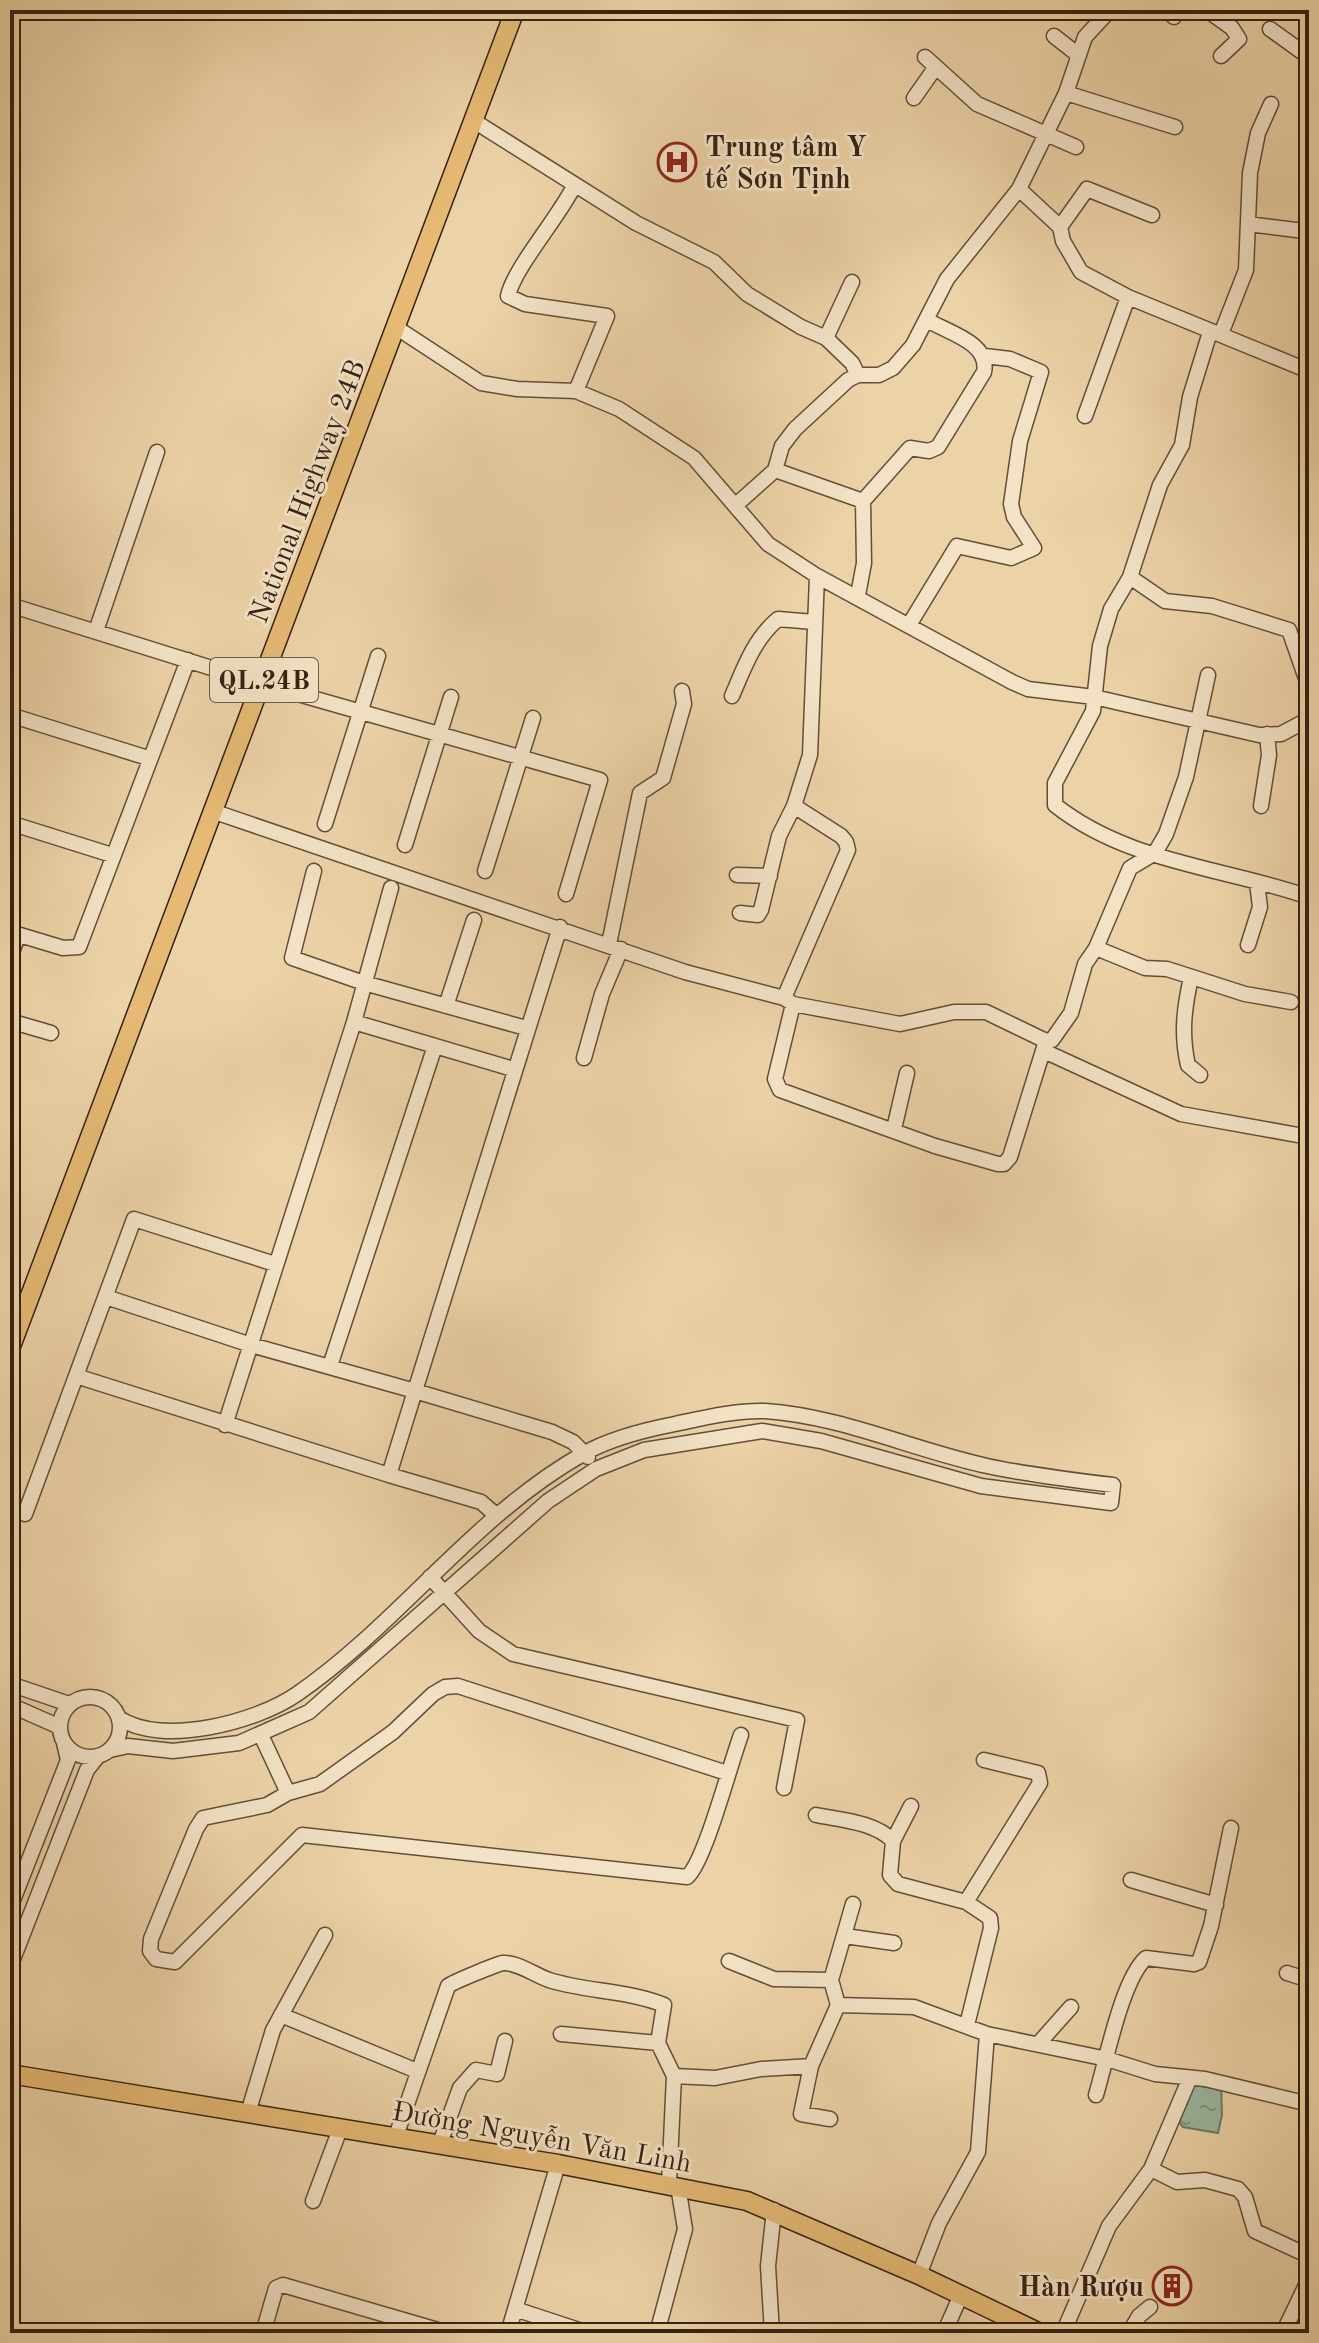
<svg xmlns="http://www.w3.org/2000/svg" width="1319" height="2343" font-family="'Old Standard TT',serif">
  <defs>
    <pattern id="water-ripples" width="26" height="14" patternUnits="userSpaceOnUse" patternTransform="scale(2)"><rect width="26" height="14" fill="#9ab9a2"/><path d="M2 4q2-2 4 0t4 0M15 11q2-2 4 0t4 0" fill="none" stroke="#7e9683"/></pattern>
  </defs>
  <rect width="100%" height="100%" fill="#ecd3a7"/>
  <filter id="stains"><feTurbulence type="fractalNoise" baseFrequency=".0025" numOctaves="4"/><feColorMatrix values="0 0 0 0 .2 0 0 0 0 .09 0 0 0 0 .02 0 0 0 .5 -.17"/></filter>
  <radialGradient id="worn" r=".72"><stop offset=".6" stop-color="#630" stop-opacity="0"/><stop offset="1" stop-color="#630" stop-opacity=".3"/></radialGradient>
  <path fill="url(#water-ripples)" stroke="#727c68" stroke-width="2" d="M 1221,2084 L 1222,2115 L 1218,2133 L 1183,2127 L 1177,2120 L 1189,2085 Z"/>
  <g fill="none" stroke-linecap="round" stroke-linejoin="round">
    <defs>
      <path id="minor" d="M 1167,10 L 1174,17
        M 1207,10 L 1232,28 L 1239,39 L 1221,56
        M 1270,29 L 1309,57
        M 1054,36 L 1077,54
        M 925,57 L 977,104 L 1076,147
        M 1066,93 L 1175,127
        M 914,98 L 935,68
        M 474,121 L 636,223 L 714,262 L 747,294 L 801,327 L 826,338 L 852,363 L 858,375
        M 574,186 C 559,217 514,268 508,296 L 525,304 L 607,316 L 576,391
        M 1019,189 L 1060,227 L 1063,241 L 1081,272 L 1128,297 L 1309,371
        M 1248,224 L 1304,231
        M 1060,227 L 1087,189 L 1152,215
        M 397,328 L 481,383 L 517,389 L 576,391 L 619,409 L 694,458 L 768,544 L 817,576 L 1012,682 L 1028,689 L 1094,697 L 1259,735 L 1281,734 L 1309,719
        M 1210,332 L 1190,397 L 1182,445 L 1160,485 L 1130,577 L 1111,609 L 1100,646 L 1093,711 L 1055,783 L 1055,805 C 1128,863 1223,867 1309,897
        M 1221,334 L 1246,270 L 1250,173 L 1258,133 L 1271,104
        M 826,338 L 852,282
        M 1085,416 L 1128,297
        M 775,470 L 863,501
        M 737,504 L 775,470 L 782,446 L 795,429 L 848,380 L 858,375 L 879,375 L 893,368 L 913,345 L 947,279 L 1019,189 L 1066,93 L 1085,37 L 1110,10
        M 1130,577 L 1165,601 L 1212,606 L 1289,630 L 1309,687
        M 858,595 L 864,563 L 863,501 L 910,448 L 929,451 L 938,447 L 984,372 C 990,343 949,333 927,320
        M 10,605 L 263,684 L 600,780 L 566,894
        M 909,625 L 957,546 L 1011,558 L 1034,548 L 1014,517 L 1011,504 L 1020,441 L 1041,372 L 1010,359 L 985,356
        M 96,631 L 157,452
        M 732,696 C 744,668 754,639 778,619 L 814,622
        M 10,715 L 148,758
        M 1261,806 L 1269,755 L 1267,734
        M 215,812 L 685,972 L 784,998 L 793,1004 L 900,1024 L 954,1012 L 986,1012 L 1046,1041 L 1052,1040 L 1071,1013 L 1085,964 L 1096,948 L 1130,868 L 1155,853 L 1166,834 L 1186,777 L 1208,675
        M 10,823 L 112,855
        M 325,824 L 378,656
        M 405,845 L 451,697
        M 314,871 L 292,958 L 364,983 L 526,1028
        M 485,871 L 533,718
        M 737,875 L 770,876
        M 740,913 L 758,915 L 761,910 L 779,836 L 794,806
        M 560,927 L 415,1391 L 552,1432 L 573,1442 L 588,1457
        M 10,932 L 63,948 L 79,947 L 188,660
        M 609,944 L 640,793 L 663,778 L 684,704 L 682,691
        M 1248,945 L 1260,907 L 1257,883
        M 1096,948 L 1145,968 L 1167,969 L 1245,994 L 1291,1002
        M 10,960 L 18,934
        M 1191,978 C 1184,1008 1181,1035 1188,1065 L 1200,1075
        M 784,998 L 848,850 L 846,842 L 841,836 L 794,806 L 810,755 L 817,576
        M 793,1004 L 775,1079 L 780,1090 L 935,1146 L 998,1164 L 1004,1164 L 1010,1157 L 1046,1041
        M 446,1006 L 474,920
        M 10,1021 L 51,1033
        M 354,1022 L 513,1069
        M 1044,1051 L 1181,1114 L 1309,1137
        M 584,1058 L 602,994 L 621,949
        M 894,1129 L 907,1073
        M 330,1366 L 435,1046
        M 76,1376 L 134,1219 L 275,1264
        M 225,1425 L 354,1022 L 391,888
        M 389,1475 L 481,1502 L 496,1515
        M 25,1514 L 76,1376 L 389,1475 L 415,1391 L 251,1345 L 106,1297
        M 430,1577 L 479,1631 L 513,1654 L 797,1720 L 784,1788
        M 10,1684 L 69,1704
        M60 1727a30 30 0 1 1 60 0a30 30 0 1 1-60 0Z
        M 10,1705 L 60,1727
        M 261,1735 L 288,1793
        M 110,1750 L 128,1746 L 173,1751 L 239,1743 L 309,1712 L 548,1501 L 596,1469 L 644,1450 L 762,1431 L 821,1441 L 981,1486 L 1111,1503 L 1113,1485 C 1071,1480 1029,1475 987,1466 C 913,1450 841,1416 765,1411 C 736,1410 703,1418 675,1424 C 644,1430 611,1438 583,1454 C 473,1516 400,1623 297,1694 C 257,1722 162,1747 119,1718
        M 727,1773 L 458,1686 L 445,1687 L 433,1694 L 393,1732 L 320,1784 L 288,1793 L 267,1805 L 203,1818 L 196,1829 L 151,1939 L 150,1951 L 156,1959 L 175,1962 L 302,1835 L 687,1877 C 705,1862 730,1764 741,1735
        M 816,1815 C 841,1820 875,1822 893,1841 L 890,1875 L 898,1884 L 966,1902 L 990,1918 L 991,1928 L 967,2025
        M 893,1841 L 911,1806
        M 1131,1880 L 1216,1905
        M 966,1902 L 1040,1783 L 1038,1773 L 984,1760
        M 10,1908 L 68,1760 L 64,1743
        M 845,1936 L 894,1943
        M 729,1961 L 774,1979 L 831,1980
        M 10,1967 L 87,1770 L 98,1756
        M 1287,1973 L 1309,1980
        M 838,2005 L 914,2007 L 987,2034 L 1107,2059 L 1155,2074 L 1205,2079 L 1309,2104
        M 281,2015 L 417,2071
        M 561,2034 L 658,2043
        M 1039,2043 L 1071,2007
        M 811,2066 L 801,2114 L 830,2119
        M 674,2076 L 715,2078 L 761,2069 L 811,2066 L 838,2005 L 831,1980 L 853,1904
        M 1096,2095 C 1106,2062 1122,1979 1146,1958 L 1194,1964 L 1199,1962 L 1211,1926 L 1231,1828
        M 248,2113 L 273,2030 L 325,1935
        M 395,2139 L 448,1986 C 453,1982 497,1964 503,1963 C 517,1962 535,1975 549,1980 C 587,1992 627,1990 664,2005 L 658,2043 L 674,2076 L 669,2184
        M 439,2146 L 460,2088 L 476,2070 L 497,2074 L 505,2041
        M 1151,2169 L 1177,2182 L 1205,2180 L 1238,2189 L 1245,2197 L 1255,2231 L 1309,2256
        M 313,2201 L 340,2129
        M 919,2275 L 939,2223 L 978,2152 L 987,2034
        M 515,2309 L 588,2333
        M 263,2333 L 276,2288 L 283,2285 L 448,2333
        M 508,2333 L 558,2164
        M 657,2333 L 685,2229 L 678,2186
        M 772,2333 L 768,2266 L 774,2210
        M 944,2333 L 961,2295
        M 1063,2333 L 1109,2226 L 1151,2169 L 1189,2080
        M 1129,2333 L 1139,2316 L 1150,2307
        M 1283,2333 L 1309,2279"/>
      <path id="major" d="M 10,1349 L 515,10
        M 10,2074 L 558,2164 L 747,2201 L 919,2275 L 1040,2333"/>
    </defs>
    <use href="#minor" stroke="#634e37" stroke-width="17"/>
    <use href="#major" stroke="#352112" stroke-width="21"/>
    <use href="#minor" stroke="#f3e2c6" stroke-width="14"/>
    <use href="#major" stroke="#e6ba74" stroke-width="18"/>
  </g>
  <defs>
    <symbol id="hospital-ring" viewBox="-11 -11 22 22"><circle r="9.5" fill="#f3e2c6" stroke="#8f2418" stroke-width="1.5"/><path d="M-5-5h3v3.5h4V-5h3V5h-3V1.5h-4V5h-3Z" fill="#8f2418"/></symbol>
    <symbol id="building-ring" viewBox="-11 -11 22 22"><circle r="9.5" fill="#f3e2c6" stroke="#8f2418" stroke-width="1.5"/><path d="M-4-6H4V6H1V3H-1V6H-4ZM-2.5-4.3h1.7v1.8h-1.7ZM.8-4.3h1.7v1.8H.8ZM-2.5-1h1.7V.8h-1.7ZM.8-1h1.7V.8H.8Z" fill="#8f2418"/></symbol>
  </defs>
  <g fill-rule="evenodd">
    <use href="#hospital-ring" x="655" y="140" width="44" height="44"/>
    <use href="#building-ring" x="1150" y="2264" width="44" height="44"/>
  </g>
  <g text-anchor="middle" stroke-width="6" stroke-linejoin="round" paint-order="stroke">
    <rect fill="#f3e2c6" stroke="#6e5b48" stroke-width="2" x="210" y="658" width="108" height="44" rx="6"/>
    <g font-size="26" font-weight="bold" fill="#352112">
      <text x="264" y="689">QL.24B</text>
    </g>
    <g font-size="28" font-weight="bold" fill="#352112" stroke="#f3e2c6" text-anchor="start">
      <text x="705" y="156">Trung tâm Y<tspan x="705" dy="32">tế Sơn Tịnh</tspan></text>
      <text x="1144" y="2296" text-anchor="end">Hàn Rượu</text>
    </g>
    <g font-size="28" fill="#352112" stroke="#f3e2c6">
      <text transform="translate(306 491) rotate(-69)" y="10">National Highway 24B</text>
      <text transform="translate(542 2136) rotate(10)" y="10">Đường Nguyễn Văn Linh</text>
    </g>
  </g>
  <rect width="1319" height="2343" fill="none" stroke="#ecd3a7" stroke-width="40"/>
  <rect x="12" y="12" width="1295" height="2319" fill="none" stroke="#352112" stroke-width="4"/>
  <rect x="20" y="20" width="1279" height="2303" fill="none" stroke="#352112" stroke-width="2"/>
  <rect width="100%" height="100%" filter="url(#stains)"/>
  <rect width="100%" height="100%" fill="url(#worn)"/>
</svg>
